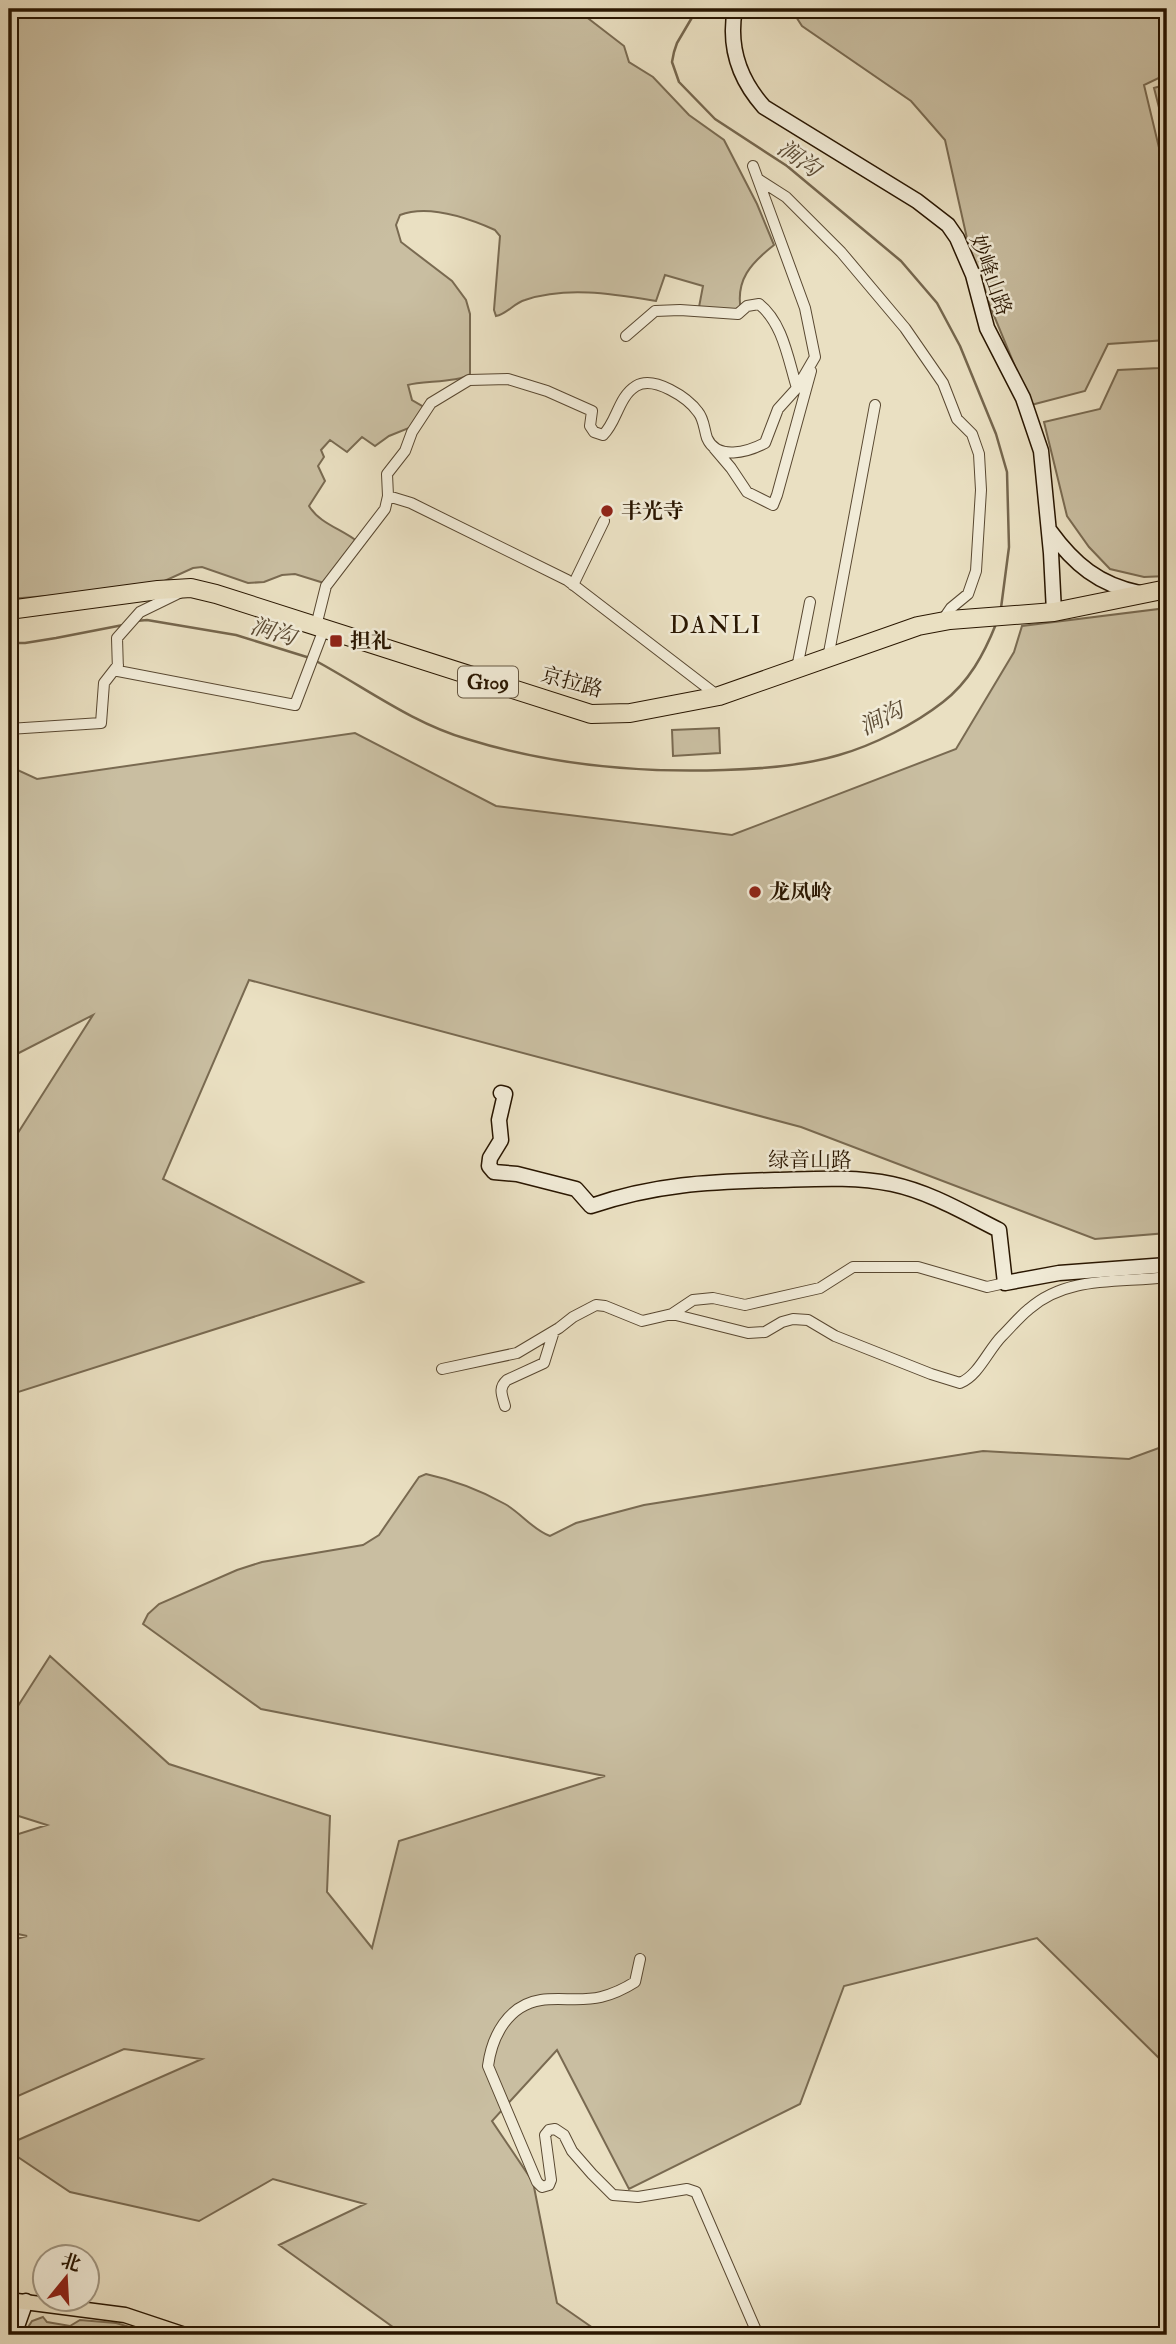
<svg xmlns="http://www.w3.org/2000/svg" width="1176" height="2344" font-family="'IM FELL Double Pica','Noto Serif SC',serif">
  <rect width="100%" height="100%" fill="#eae0c2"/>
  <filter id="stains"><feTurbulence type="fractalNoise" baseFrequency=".00286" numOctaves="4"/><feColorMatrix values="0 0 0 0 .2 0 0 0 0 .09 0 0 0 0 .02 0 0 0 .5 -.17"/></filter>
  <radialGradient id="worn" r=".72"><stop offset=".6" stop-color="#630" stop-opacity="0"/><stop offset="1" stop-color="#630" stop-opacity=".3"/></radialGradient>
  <path fill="#c9bea1" stroke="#796a51" stroke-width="2" d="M 9,9 L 576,9 L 624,46 L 629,62 L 653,77 L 689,115 L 724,140 L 757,204 L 774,245 C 751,263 735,280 741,311 L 699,307 L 703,286 L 665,275 L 656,301 C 613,294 567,286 525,300 C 514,303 507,314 496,316 L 494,310 L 500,236 L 495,230 C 468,218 429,204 400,215 L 396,225 L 401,242 L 452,281 L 466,300 L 470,314 L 470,374 C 462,382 423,381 408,385 L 412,400 L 429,410 L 409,428 L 389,436 L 375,446 L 362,437 L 347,452 L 330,440 L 321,450 L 324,457 L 318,466 L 325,481 L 309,506 C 320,524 342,529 358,542 L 324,583 L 295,574 L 282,575 L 264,582 L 248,583 L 202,567 L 193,568 L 160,583 L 136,589 L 9,599 Z
    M 791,9 L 1167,9 L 1167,74 L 1144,85 L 1167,181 L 1167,340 L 1108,344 L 1085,391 L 1031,405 L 990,306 L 968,243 L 945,140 L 911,101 L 802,26 Z
    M 1167,84 L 1167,139 L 1154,88 Z
    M 1167,352 L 1167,576 L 1144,577 L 1110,569 L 1089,547 L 1067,516 L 1044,422 L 1100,409 L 1118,370 L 1159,368 Z
    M 1167,608 L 1167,1233 L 1095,1239 L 801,1127 L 249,980 L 163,1179 L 363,1282 L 9,1395 L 9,1147 L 93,1015 L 9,1058 L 9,766 L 37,779 L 355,733 L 496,806 L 732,835 L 956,749 L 1014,652 L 1022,626 Z
    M 719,728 L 720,753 L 673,756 L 672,730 Z
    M 1167,1445 L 1167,2066 L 1037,1938 L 844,1986 L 800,2104 L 629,2189 L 557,2050 L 492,2121 L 533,2182 L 557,2303 L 603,2335 L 404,2335 L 279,2245 L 365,2204 L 273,2179 L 199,2221 L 70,2192 L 9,2151 L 9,2144 L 202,2059 L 124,2049 L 9,2100 L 9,1941 L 27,1936 L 9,1932 L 9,1837 L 47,1825 L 9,1813 L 9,1720 L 50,1656 L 169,1764 L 330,1816 L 327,1892 L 372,1948 L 399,1841 L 605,1776 L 261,1709 L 143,1624 L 148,1614 L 159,1604 L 237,1570 L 262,1562 L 363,1545 L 379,1535 L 419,1477 L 426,1474 C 453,1480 480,1490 505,1504 C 521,1513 533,1530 550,1536 L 576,1523 L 644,1505 L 983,1451 L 1129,1459 Z
    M 43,2317 L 47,2322 L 70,2326 L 80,2320 L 116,2323 L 157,2335 L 23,2335 L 32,2321 Z"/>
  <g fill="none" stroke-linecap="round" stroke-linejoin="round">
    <path stroke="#75664d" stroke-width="2.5" d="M 697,9 L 677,43 L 674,52 L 672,62 L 679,82 L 715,119 L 787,166 L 901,261 L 937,303 L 960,346 L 996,434 L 1007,472 L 1009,547 L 1001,608
      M 136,621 L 147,620 L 236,635 L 310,658
      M 9,643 L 25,643 L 56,638 L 123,625
      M 316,661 C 366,688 412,723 467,739 C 550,765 637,773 724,770 C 762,769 802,766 839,755 C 874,745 915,724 943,702 C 969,682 984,654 996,624"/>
    <defs>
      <path id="street" d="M 758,179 L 786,197 L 841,252 L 905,328 L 943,383 L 957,419 L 972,434 L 979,454 L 981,490 L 976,571 L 968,594 L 951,608 L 942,621
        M 626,336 L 655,311 L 680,310 L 738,314 L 747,306 L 759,304 C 783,323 788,359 797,388 L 815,357 L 805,308 L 753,166
        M 714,448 L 731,468 L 747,492 L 773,505 L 777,495 L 811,371
        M 388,496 L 411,503 L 567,580 L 718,696
        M 573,585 L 604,521
        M 181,592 L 140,612 L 117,638 L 118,671 L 295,705 L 324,629
        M 316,626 L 326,586 L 385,509 L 388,496 L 387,474 L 405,451 L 412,432 L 431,403 L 469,380 L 508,379 L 547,391 L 592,411 L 590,426 L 594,432 L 603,435 C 617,422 618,397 636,386 C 654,375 688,398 698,412 C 704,419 704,429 707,438 C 717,461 748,452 765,443 L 778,409 L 797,388
        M 828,658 L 875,405
        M 797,668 L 810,602
        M 9,729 L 101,723 L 104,683 L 118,665
        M 672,1314 L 748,1333 L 765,1332 L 782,1322 L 793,1319 L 808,1320 L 835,1336 L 931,1374 L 960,1383 C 979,1375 988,1350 1002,1336 C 1011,1327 1019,1317 1029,1309 C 1067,1275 1120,1283 1167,1277
        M 442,1369 L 517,1353 L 559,1328 L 573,1317 L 596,1305 L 605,1306 L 642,1321 L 672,1314 L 693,1300 L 713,1298 L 745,1305 L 820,1288 L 853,1267 L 918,1267 L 987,1287 L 1005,1283
        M 505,1406 C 502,1395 498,1388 507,1380 L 544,1363 L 554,1331
        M 640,1959 L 635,1982 C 624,1989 613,1994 601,1997 C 581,2002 560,1997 541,2000 C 508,2005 492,2036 488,2066 L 537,2182 L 542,2187 L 549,2185 L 551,2180 L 545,2135 L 549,2130 L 555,2129 L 564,2135 L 572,2151 L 592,2174 L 613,2195 L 638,2197 L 687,2189 L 696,2192 L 758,2335"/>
      <path id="secondary" d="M 735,9 C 728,47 739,79 764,107 L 917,201 L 948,225 L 957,238 L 973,275 L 987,328 L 1023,398 L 1041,451 L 1051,553 L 1054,612
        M 1050,531 C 1074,564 1099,585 1140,593
        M 501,1093 L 505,1094 L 499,1120 L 501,1140 L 490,1158 L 489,1166 L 494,1172 L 517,1174 L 576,1189 L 591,1206 C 655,1184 708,1182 775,1180 C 814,1179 853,1176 892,1184 C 930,1192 965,1213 999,1230 L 1005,1283 L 1059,1273 L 1167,1265
        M 14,2335 L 26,2301"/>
      <path id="primary" d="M 9,2300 L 125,2315 L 185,2335"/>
      <path id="highway" d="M 9,610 L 158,590 L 191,588 L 216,594 L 591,714 L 630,713 L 719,696 L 918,626 L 950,620 L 1054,612 L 1167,589"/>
    </defs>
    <use href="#street" stroke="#594831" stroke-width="12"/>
    <use href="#secondary" stroke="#291601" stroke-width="17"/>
    <use href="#primary" stroke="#291601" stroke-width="17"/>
    <use href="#highway" stroke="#291601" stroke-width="20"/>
    <use href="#street" stroke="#f1ebd7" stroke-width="10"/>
    <use href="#secondary" stroke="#f1ebd7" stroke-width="14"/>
    <use href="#primary" stroke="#eae0c2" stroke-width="14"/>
    <use href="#highway" stroke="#eae0c2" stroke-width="18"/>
  </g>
  <g fill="#8f2418" stroke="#f1ebd7" stroke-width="2.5">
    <circle cx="607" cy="511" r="7"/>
    <rect x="329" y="634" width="14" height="14" rx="3.5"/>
    <circle cx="755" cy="892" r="7"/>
  </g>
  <g text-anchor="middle" stroke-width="5" stroke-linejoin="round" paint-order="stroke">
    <rect fill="#f1ebd7" stroke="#655641" stroke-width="2" x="458" y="666.5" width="60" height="31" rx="5"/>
    <g font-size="19" font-weight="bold" fill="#291601">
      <text x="488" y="689">G109</text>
    </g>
    <g font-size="21" fill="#291601" stroke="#f1ebd7">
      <text transform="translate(991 275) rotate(70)" y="7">妙峰山路</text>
      <text transform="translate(572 682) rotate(15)" y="7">京拉路</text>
      <text x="810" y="1167">绿音山路</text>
    </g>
    <g font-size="21" font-weight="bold" fill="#291601" stroke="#f1ebd7" text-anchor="start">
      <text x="621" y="518">丰光寺</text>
      <text x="350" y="648">担礼</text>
      <text x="769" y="899">龙凤岭</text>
    </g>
    <g font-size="23" font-style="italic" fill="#5c4b34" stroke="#f1ebd7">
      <text transform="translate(799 158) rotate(35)" y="8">涧沟</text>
      <text transform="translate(273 631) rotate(16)" y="8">涧沟</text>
      <text transform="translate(881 718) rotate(-27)" y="8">涧沟</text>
    </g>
    <g font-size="24" letter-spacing="2" fill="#291601" stroke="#f1ebd7">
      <text x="716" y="633">DANLI</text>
    </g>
  </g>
  <rect width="1176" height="2344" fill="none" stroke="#eae0c2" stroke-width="35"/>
  <rect x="10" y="10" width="1155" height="2323" fill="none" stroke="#291601" stroke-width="3.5"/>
  <rect x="18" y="18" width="1141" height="2309" fill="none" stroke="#291601" stroke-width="2"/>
  <g transform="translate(66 2278) rotate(18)"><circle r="33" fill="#f1ebd7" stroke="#a19681" stroke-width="2"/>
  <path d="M0-5L12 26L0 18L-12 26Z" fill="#8f2418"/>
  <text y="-10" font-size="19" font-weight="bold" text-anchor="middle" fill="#291601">北</text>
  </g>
  <rect width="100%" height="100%" filter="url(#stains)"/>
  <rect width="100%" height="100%" fill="url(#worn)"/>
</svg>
